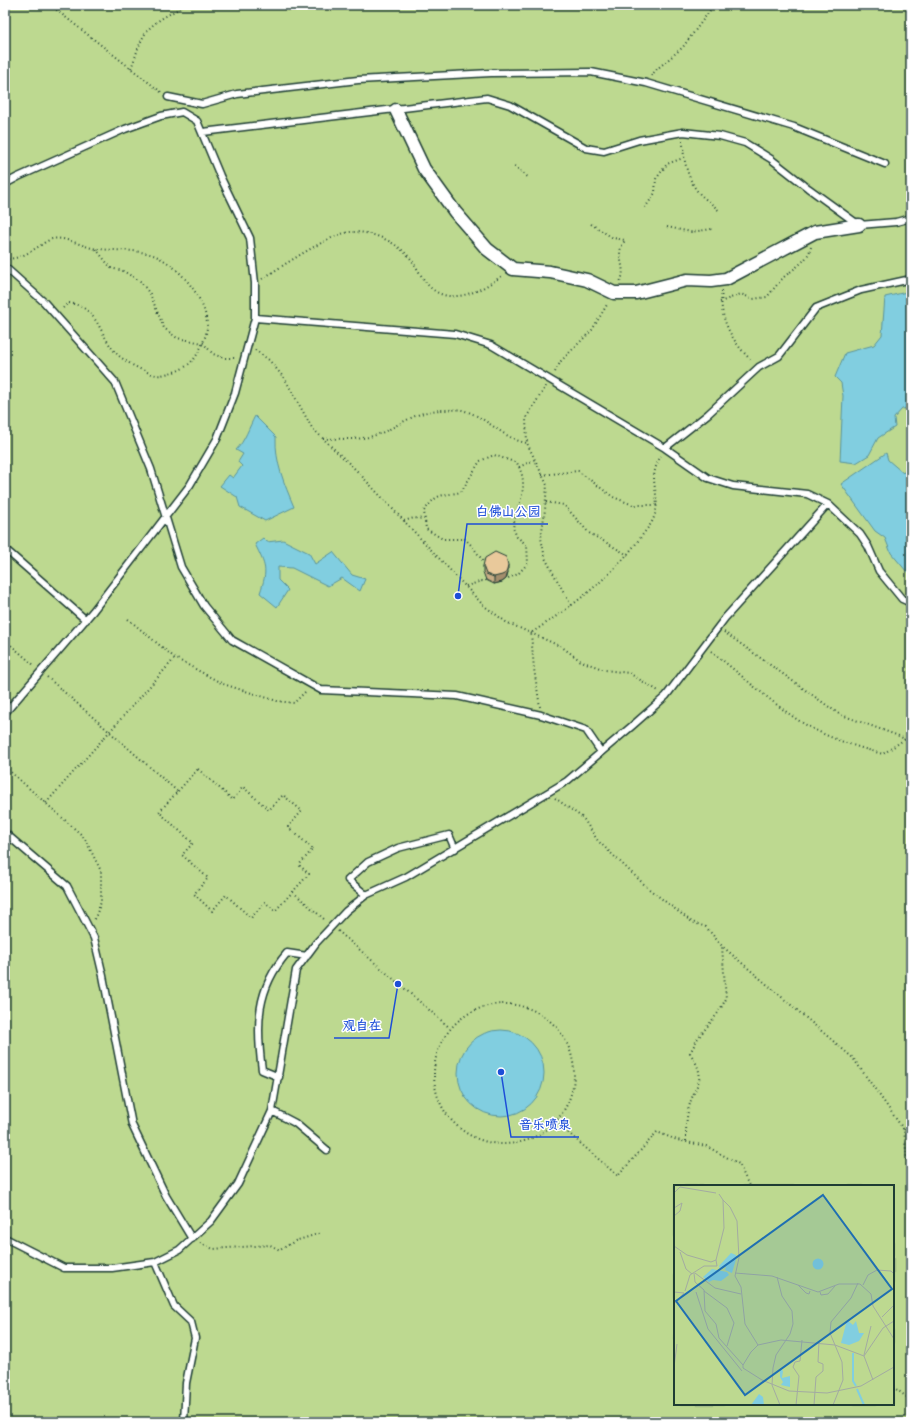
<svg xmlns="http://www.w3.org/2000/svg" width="916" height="1427" font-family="Mynerve,'LXGW WenKai TC',sans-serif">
  <rect width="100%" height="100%" fill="#fbf4eb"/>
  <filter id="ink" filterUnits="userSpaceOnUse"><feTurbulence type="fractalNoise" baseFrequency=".025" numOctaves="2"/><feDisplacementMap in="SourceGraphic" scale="8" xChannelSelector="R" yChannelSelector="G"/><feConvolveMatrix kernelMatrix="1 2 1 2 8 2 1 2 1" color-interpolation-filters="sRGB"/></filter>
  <g filter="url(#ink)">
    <path fill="#bdd990" stroke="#6e8b62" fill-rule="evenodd" d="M 5,5 L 911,5 L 911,1422 L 5,1422 ZM 675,1186 L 893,1186 L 893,1404 L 675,1404 Z"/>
    <path fill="#81cee0" stroke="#5a949b" d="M 911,291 L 911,408 L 902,409 L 894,418 L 895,427 L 878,438 L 869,455 L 856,463 L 840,461 L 843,396 L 841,383 L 835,377 L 845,353 L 874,345 L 882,335 L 885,297 Z
      M 255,416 L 276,437 C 275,463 284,483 294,507 L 265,521 L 240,507 L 237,497 L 220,486 L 229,475 L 233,478 L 242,466 L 238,462 L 243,454 L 236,450 C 245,441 249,427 255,416 Z
      M 886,453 L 888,460 L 903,473 L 911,464 L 911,571 L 907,572 L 891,553 L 885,538 L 875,531 L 841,484 Z
      M 263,538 L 267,542 L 283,540 L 309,553 L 315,564 L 333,552 L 352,575 L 365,579 L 360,591 L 342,578 L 328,586 L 292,568 L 278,567 L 278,580 L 288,590 L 277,607 L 260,593 C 268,569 266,567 255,544 Z
      M458 1073a43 43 0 1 1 86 0a43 43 0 1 1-86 0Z"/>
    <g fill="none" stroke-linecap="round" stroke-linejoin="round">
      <defs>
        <path id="lane" d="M 168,97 L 202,104 L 237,94 L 358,80 L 491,73 L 591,72 L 646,83 L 794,127 L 885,164
          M 203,132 L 487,98 L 510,105 L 586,148 L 604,151 L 639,140 L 683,132 L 720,136 L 745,143 L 771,159 L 808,188 L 859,225 L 896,222 L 911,218
          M 5,184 L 18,177 L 125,129 L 161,116 L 182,112 L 197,121 L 220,176 L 250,238 L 255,283 L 255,318 L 455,334 L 491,345 L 665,448 L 708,478 L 733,486 L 807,494 L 828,504 L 860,534 L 868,546 L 879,571 L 902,599 L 911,603
          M 5,267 L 44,302 L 115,382 L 151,469 L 181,567 L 204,606 L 232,640 L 321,690 L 457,696 L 541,715 L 586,730 L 601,752
          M 665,448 L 708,414 L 759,367 L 779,356 L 816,308 L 861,290 L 911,279
          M 5,549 L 86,620
          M 5,713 L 93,611 L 190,485 L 217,439 L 235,393 L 255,318
          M 5,833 L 67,886 L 94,938 L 103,976 L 132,1125 L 166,1196 L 192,1239
          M 366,895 L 348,880 L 368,862 L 398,848 L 449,835 L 455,849
          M 279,1077 L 262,1070 C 256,1025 256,989 287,953 L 307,956
          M 272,1111 L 295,1123 L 327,1150
          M 5,1238 L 64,1268 L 112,1268 L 155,1262 L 179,1250 L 211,1221 L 238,1184 L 272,1111 L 296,970 L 316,943 L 346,911 L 366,895 L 406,877 L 567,781 L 632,726 L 666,696 L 725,618 L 828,504
          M 155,1262 L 174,1306 L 191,1322 L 195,1338 L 186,1383 L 184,1422"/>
        <path id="street" d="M 396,110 L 424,169 L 455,212 L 487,249 L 513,269 L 550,272 L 587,280 L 614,293 L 636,293 L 687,280 L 711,281 L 726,279 L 815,232 L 859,225"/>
      </defs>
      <use href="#lane" stroke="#1f3d34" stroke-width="9"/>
      <use href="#street" stroke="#1f3d34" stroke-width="15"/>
      <path stroke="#1f3d34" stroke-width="2" stroke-dasharray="1 3" stroke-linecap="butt" d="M 50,5 L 161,92
        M 131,68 C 137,54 140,36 152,26 C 161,17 174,13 184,5
        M 651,76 L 657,69 L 683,47 L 714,5
        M 683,141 C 683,158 687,178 698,192 C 704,199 713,204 719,211
        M 514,166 L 529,178
        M 645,208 L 655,193 L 656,179 L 667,164 L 683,158
        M 591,224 L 613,238 L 625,240 C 623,244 620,248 620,252 C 620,263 626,271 620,282
        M 667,227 L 691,232 L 712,229
        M 96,249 L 111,268 L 123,271 L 140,281 L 150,294 L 164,328 L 177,338 L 203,343 L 213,354 L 224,358 L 235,358
        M 8,259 C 21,258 30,252 41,245 C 44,243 48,240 52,239 C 67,236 83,248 99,249 C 117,251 135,249 153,255 C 177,263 207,299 207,326 C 207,334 203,343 200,349 C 195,360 186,369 173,372 C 168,373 161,376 156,375 C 144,372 127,363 118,355 C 99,337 99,306 68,303 L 62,309
        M 262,279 C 279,268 333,232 351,232 C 371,231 395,241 408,256 C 417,265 421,279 431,288 C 453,307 484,289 503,275
        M 722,291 C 718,318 733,343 752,361
        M 720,302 L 741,294 L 753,299 L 767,297 C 773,290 778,283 784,277 C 794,268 808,261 811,247
        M 255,350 L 269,360 L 285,379 L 312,428 L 357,471 L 483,605 L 506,622 L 562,647 L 581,661 L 605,670 L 629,673 L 660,692
        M 555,372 L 561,361 L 592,330 L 608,303
        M 546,386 L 526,418 L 527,443 L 547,485 L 545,510 L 541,538 L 545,558 L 572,607
        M 323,439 C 336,438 351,440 363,438 C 394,434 410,409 446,410 C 451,410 457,409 462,410 C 486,416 503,439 527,443
        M 519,467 L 534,460
        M 542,475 L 578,471 L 613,497 L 633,505 L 658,505
        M 546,502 L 564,505 L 589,533 L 628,555
        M 404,521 L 414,518 L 424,519
        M 485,564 L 473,547 L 465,539 L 443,539 L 426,529 L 424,511 C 439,491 440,497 461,492 L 480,461 L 494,455 L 517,463 C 531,488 517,503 513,528 L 517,537 L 527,545 L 528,563 L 518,574 L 506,579
        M 466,586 L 486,580
        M 128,619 L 175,658 L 223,684 L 277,701 L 294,703 L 306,691
        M 724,632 L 839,714 L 899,736 L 911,743
        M 5,640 L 35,666
        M 711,651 C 739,673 766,698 795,718 C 821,736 853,746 883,754 L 905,739
        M 47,677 L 177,791
        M 540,707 L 534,669 L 531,633 C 573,606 611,578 641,537 C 645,531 652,524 654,517 C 663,494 645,482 661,456
        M 5,767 L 84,837 L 101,871 L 101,902 L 94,921
        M 198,769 L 233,800 L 243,787 L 269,810 L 283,795 L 302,811 L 288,827 L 313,849 L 299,865 L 309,874 L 275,911 L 265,902 L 251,918 L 226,895 L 212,911 L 194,894 L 208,878 L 182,855 L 193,843 L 159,812 Z
        M 555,798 L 583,818 L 598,841 L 649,889 L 692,922 L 706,927 L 722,946 L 853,1058 L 904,1130 L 911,1202
        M 46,803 L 175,658
        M 293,892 L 325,920
        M 338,931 L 450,1028
        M434 1074a70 70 0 1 1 140 0a70 70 0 1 1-140 0Z
        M 556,1122 L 618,1176 L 657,1132 L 677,1140 L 706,1146 L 739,1164 L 749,1186
        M 904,1130 L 911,1114
        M 686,1141 C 686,1131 686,1118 689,1107 C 696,1081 708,1080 690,1053 L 698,1038 L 718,1013 L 726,999 L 722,947
        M 200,1243 L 213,1249 L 270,1245 L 280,1250 L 295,1241 L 321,1233
        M 893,1387 L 911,1400"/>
      <use href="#lane" stroke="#fff" stroke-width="6"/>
      <use href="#street" stroke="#fff" stroke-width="12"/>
    </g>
    <path fill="#c8ad85" stroke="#1f3d34" d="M 483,566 L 508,572 L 506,579 L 502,582 L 494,584 L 486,580 L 483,572 Z"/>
    <path fill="#a38d6c" stroke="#1f3d34" d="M 508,565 L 508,572 L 506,579 L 502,582 L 494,584 L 494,577 Z"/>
    <path fill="#e9c99b" stroke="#1f3d34" d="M 495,552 L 506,557 L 508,565 L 506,573 L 502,575 L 494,577 L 486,574 L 483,566 L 485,558 Z"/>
  </g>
  <g transform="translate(674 1185)">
    <rect width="220" height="220" fill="#fbf4eb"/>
    <path d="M 0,0 L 220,0 L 220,220 L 0,220 Z" fill="#bdd990"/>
    <path d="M 57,68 L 62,70 L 62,74 L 58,88 L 51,85 L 52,82 L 46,84 L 45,81 ZM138.5 79a5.5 5.5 0 1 1 11 0a5.5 5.5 0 1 1-11 0ZM 38,84 L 53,87 L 55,90 L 47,96 L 39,95 L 35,97 L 29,92 ZM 173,135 L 179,140 L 182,136 L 185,148 L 190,148 L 185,156 L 175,160 L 167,158 ZM 106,183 L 109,186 L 108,193 L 116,191 L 116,202 L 107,200 L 109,197 L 106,192 ZM 85,209 L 89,212 L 90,220 L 77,220 Z" fill="#81cee0"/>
    <path fill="none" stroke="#81cee0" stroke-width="2" d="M 179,168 L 179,196 L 182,201M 183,204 L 190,220"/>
    <path fill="none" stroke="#a3aba2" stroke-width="1" d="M 0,8 L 6,2 L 42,8M 49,15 L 56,22 L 63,36 L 65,73 L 61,91 L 67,102 L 71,139 L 84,160 L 77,167 L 69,180M 0,23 L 8,18 L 6,26 L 0,31M 0,61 L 13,70 L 37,77 L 42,75 L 50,43 L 49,15 L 45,9M 6,67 L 12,84 L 18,89M 20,88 L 21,97 L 30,105 L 31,126 L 42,139 L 45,153 L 69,180 L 69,183 L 88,195 L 115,206 L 153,208 L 187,201 L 220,182M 21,88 L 41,103 L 67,109M 61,88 L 98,91 L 144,107 L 165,99 L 186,99 L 197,109 L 199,121 L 220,154M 103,92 L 108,111 L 118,126 L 119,139 L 116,149 L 102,170 L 99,183 L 98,200 L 106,220M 124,100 L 132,108 L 135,109 L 136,106M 189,100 L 194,90 L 203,85 L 217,86 L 220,89M 11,106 L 16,90 L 30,81 L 43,81 L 42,75M 30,106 L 53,123 L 60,138 L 53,161M 0,107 L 10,108 L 0,119M 22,107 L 34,144 L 68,186M 146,107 L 147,110 L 154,109 L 161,101M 208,132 L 220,120M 84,160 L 107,155 L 161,160 L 190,171 L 199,195M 190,170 L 197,141M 190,171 L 209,143 L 220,136M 0,182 L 3,159M 122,220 L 125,191 L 119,182 L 121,177 L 126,176 L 128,155M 140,220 L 142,192 L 149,186 L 149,179 L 144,177 L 145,157M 159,220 L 169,195 L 168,177 L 156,148 L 157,137 L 177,113 L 184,98"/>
    <path fill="#1f6fb2" fill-opacity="0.15" stroke="#1f6fb2" stroke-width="2" d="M 149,10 L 218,104 L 71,210 L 2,116 Z"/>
    <rect width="220" height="220" fill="none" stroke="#1f3d34" stroke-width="2"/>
  </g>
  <path fill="none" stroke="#1d4ed8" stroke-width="1.5" d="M458 596L467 524H548M398 984L389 1038H334M501 1072L511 1137H579"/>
  <g fill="#1d4ed8" stroke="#fff" stroke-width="1.5">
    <circle cx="458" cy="596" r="4"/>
    <circle cx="398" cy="984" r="4"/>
    <circle cx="501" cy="1072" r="4"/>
  </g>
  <g font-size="13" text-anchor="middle" font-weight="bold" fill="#1d4ed8" stroke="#fff" stroke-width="3" stroke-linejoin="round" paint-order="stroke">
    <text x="508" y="516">白佛山公园</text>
    <text x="362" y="1030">观自在</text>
    <text x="545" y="1129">音乐喷泉</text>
  </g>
  <rect width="916" height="1427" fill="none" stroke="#fff" stroke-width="20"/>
  <rect x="10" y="10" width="896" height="1407" fill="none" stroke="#1f3d34" stroke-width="1.5" filter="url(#ink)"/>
</svg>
